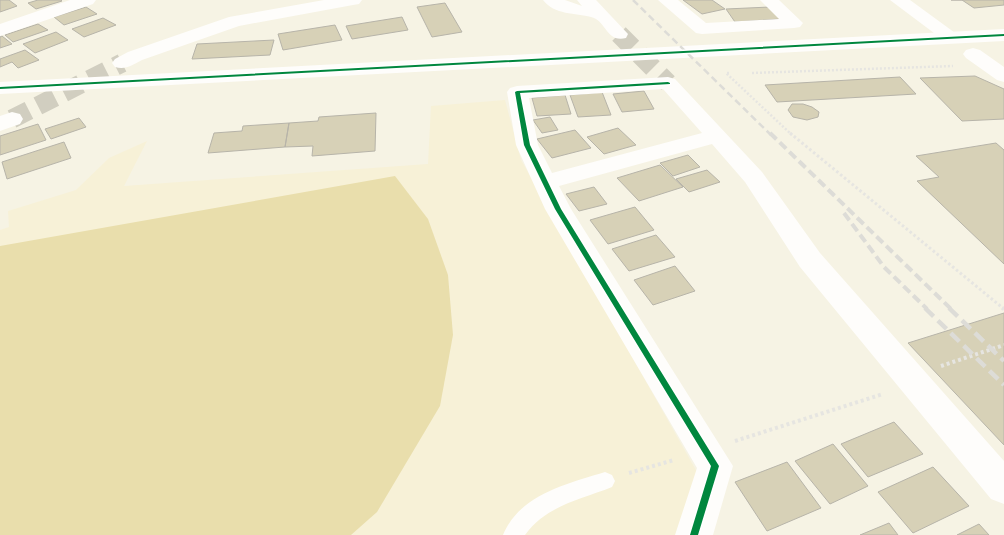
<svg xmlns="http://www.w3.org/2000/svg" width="1004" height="535" font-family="'PT Sans',sans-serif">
  <rect width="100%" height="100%" fill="#f6f3e4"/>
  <path fill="#f7f1d7" d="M 505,100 L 521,160 L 697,472 L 679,535 L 0,535 L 0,230 L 9,227 L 8,211 L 76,190 L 109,158 L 147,141 L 124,186 L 428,164 L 431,106 Z"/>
  <path fill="#e9deac" d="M 395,176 L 428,219 L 448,275 L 453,335 L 440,406 L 377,512 L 351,535 L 0,535 L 0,246 Z"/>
  <path fill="#d7d1b7" stroke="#b7b4a9" d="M 0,0 L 9,0 L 17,6 L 0,12 Z
    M 38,0 L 61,0 L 62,1 L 36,9 L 28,3 Z
    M 683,0 L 712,0 L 725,9 L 702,14 Z
    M 951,0 L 1004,0 L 1004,5 L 974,8 L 962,0 Z
    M 445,3 L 462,32 L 432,37 L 417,7 Z
    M 86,7 L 97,14 L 64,25 L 54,17 Z
    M 770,7 L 781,19 L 735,22 L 726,9 Z
    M 402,17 L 408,30 L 352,39 L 346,26 Z
    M 103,18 L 116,25 L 84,37 L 72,29 Z
    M 38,24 L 48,30 L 13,42 L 5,35 Z
    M 335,25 L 342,40 L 283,50 L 278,34 Z
    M 56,32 L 68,40 L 35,53 L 23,44 Z
    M 2,36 L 12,44 L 0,48 L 0,37 Z
    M 274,40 L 270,55 L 192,59 L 197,44 Z
    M 25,50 L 39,60 L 18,68 L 12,62 L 0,67 L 0,59 Z
    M 975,76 L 1004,89 L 1004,119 L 962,121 L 920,78 Z
    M 900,77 L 916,94 L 777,102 L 765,85 Z
    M 644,91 L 654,109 L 622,112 L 613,94 Z
    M 602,92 L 611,115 L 578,117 L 570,95 Z
    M 565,95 L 571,114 L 537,116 L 532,98 Z
    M 792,104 L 803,104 L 812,107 L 819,112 L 818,117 L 807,120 L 793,117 L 788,110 Z
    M 376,113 L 375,151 L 312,156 L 313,146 L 285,147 L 289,123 L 318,121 L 319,117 Z
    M 550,117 L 558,130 L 542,133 L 533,120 Z
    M 79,118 L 86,127 L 51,139 L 45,129 Z
    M 289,123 L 285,147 L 208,153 L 214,133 L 242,131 L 243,126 Z
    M 38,124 L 46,140 L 0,155 L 0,136 Z
    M 618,128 L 636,145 L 604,154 L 587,137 Z
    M 575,130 L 591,148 L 552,158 L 537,139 Z
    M 64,142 L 71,158 L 7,179 L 2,162 Z
    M 996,143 L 1004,150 L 1004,264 L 917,181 L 939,177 L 916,156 Z
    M 688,155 L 700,167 L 673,176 L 660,163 Z
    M 660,165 L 683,187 L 639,201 L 617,178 Z
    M 707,170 L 720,182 L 689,192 L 676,179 Z
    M 594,187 L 607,204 L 579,211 L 566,194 Z
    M 635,207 L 654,230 L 608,244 L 590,220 Z
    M 656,235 L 675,257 L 629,271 L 612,249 Z
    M 675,266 L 695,291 L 653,305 L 634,280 Z
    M 1004,313 L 1004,445 L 908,343 Z
    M 894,422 L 923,454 L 868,477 L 841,444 Z
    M 833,444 L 868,486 L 830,504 L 795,461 Z
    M 787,462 L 821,508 L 767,531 L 735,482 Z
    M 933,467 L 969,506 L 913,533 L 878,492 Z
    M 889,523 L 898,535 L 860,535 Z
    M 979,524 L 989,535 L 957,535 Z"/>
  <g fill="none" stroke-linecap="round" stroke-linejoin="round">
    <path stroke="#d1cec0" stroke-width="19" stroke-dasharray="19 10" stroke-linecap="butt" d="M 619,34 L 668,83
      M 12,119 L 122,63"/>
    <path stroke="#e6e5e1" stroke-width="2.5" stroke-dasharray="2 2" stroke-linecap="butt" d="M 729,73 L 726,73 L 792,135
      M 752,73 L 953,66"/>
    <path stroke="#e6e5e1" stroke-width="3" stroke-dasharray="2.5 2.5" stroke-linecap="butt" d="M 790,133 L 1004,309"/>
    <path stroke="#e6e5e1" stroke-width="4" stroke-dasharray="3 3" stroke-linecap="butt" d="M 1002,308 L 1004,309
      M 941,366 L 1004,345
      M 735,441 L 883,394
      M 629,473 L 674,460"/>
    <path fill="#fefdfb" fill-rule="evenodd" d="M 605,472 L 612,475 L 615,481 L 612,487 C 580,500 547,505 525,535 L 503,535 C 520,494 567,484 605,472 Z"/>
    <path fill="#fefdfb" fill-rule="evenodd" d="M 70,0 L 96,0 L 93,4 L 0,36 L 0,24 Z
      M 324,0 L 362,0 L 359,4 L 353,5 L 239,26 L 142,60 C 132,65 126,70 115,67 L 112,63 L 115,59 L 128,52 L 229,17 Z
      M 543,0 L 565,0 L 582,6 L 577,0 L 596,0 L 628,34 L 626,38 C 606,43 606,20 591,17 C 576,13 554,15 543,0 Z
      M 658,0 L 678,0 L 706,23 L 779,19 L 760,0 L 779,0 L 803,23 L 800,27 L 794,28 L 702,34 L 696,33 Z
      M 890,0 L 910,0 L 962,38 L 960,42 L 946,42 Z
      M 973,48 L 980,50 L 1004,67 L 1004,82 L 997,80 L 966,58 L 963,54 L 966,50 Z
      M 668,77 L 675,79 L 762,172 L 820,253 L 1004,461 L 1004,504 L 991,499 L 800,267 L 745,182 L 712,144 L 559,186 L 571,209 L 733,466 L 713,535 L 675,535 L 697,468 L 545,209 L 516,145 L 507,92 L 510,88 L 517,86 ZM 663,89 L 702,133 L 552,173 L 538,145 L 529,98 Z
      M 12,112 L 20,114 L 23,119 L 20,124 L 0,131 L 0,116 Z"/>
    <path fill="#fefdfb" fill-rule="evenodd" d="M 1004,29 L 1004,41 L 0,94 L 0,82 Z"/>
    <path stroke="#dddcd7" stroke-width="2.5" stroke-dasharray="7 4" stroke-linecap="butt" d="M 633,0 L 771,135"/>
    <path stroke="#dddcd7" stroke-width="4" stroke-dasharray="9 4.5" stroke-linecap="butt" d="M 770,133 L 951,309
      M 844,213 L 884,267 L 927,309"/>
    <path stroke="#dddcd7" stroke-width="4.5" stroke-dasharray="12 6" stroke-linecap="butt" d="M 925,308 L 1004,385
      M 949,308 L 1004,361"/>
    <defs>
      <path id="cycleway" d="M 1004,34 L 1004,36 L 0,89 L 0,87 Z
        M 668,82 L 670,83 L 670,84 L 520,93 L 530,145 L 561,209 L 719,466 L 698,535 L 690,535 L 711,466 L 555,209 L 524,145 L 515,92 L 517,91 Z"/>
    </defs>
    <use href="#cycleway" stroke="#fff" stroke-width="3"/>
    <use href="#cycleway" fill="#00873e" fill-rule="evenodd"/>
  </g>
</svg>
